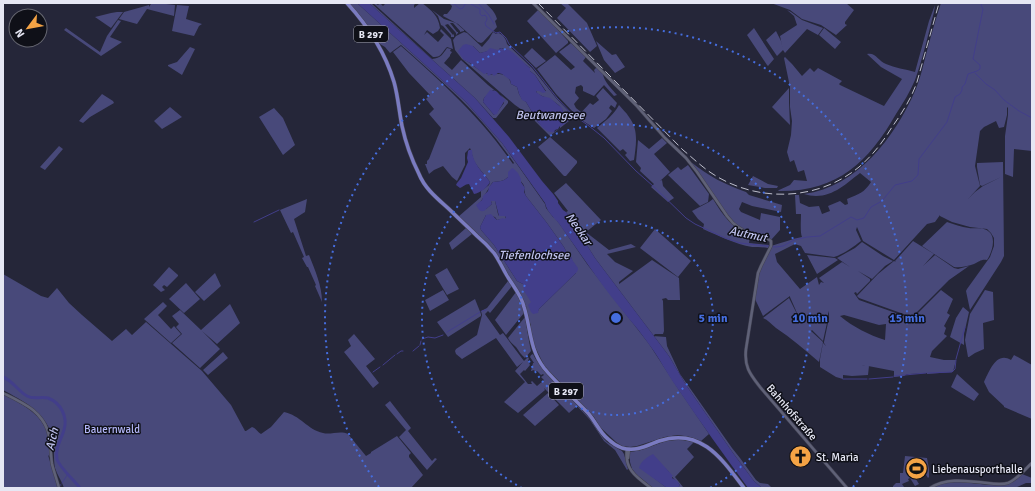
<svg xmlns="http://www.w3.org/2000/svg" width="1035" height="491" font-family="Signika,sans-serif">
  <rect width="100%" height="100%" fill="#252639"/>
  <path fill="#48497a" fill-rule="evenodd" d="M 157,3 L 175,5 L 174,16 L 147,9 L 137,24 L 119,19 L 124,12 L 149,5 L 149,7 L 151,4 Z
    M 349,3 L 357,3 L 453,90 L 466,102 L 502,143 L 545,204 L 546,208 L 553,217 L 555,218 L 561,226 L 587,264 L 649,344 L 677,387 L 709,434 L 701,441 L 690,437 L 678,435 L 665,437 L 637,446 L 630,447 L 622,446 L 616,442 L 600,427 L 594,417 L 545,367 L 534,345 L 529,327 L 531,326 L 530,323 L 529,322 L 526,308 L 499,260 L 458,217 L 481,197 L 481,191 L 489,185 L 490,182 C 485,175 478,168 474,161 C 472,156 472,152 470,148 L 465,153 L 465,165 L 457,181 L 452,177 L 443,166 L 434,170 L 429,174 L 425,164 L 427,164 L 427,161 L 429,159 L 441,128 L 429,114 L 434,109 L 426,99 L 430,95 L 409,73 L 393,52 L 401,46 C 418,61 435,76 451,92 C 474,114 495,138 513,164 L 514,163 C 496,137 475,112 452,91 C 435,75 418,60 401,45 L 390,53 L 385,47 L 380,44 L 361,17 ZM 508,172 L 520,180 C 521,182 523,183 524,186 C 525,189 524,192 526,196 L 547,223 L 564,247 L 568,255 L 571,257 L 576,273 L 539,309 L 539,311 L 523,284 L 517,281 L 494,245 L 481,230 L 480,227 L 486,215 L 495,217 L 497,220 L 501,219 L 506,219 L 505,216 L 499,216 L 498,214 L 495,201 L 492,200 L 491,201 L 492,204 L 486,209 L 477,206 C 478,204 480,203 481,201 C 484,197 486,192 489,188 C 490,186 491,184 493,182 C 499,181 503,182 508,177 Z
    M 369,3 L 371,3 L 432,59 C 441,58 443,54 447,48 L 451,49 L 450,51 L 452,52 L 450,55 L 450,56 L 444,63 L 452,70 L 461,60 L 488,85 L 508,101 L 508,103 L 496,118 L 493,118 L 475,98 ZM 493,90 C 499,92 503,97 504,103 L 498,111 L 494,115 L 483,102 L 484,98 Z
    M 373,3 L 375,3 L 378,5 L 380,3 L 383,6 L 385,4 L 384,3 L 416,3 L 414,5 L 414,8 L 420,3 L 422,3 C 432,11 438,15 440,28 L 438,31 L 433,34 L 427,30 L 424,35 L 427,32 L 438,42 L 444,35 L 440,31 L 441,29 L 451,39 L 453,49 L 447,47 C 442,52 441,58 433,57 Z
    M 449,3 L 485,3 C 491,8 495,12 497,19 L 495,21 L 497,27 L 483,42 L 481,43 L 478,42 L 458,24 L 443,16 L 444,14 L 447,14 L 451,9 L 452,6 Z
    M 560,3 L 567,3 L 587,23 L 597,46 L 590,52 L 557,18 L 566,8 Z
    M 771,3 L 846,3 L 854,10 L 845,22 L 845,24 L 847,25 L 836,35 L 821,25 L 802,19 L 790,10 Z
    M 941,3 L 1032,3 L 1032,151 L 1014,149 L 1013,177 L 1005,174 L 1005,136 L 1008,115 L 1008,108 L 1007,107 L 1007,115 L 1004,127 L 999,128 L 996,121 L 984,127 L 980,131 L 975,166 L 980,186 L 968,199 L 975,192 L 983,186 L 1001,177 L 982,186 L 980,185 L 977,167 L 977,163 L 1003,162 L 1004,256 L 1001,262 L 970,310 L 966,291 L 967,289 L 990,257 L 994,246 L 994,238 L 991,233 L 987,229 L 970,227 L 952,222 L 960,211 L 952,222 L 940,216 L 940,215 L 935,222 L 927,224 L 894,260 L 863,241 L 857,227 L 856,230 L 861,241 C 853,247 844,254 834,257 L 805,253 L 801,246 L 795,244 L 775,254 L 777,262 L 800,289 L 817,277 L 819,285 L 821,282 L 824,283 L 819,278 L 842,262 L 850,267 L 837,258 L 855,248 L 862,242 L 883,256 L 893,261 L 885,266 L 872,279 L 858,271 L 870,279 L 870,281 L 857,294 L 856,292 L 854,293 L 859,300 L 910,318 L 914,317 L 941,290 L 953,299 L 947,313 L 950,315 L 944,326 L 946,328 L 944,334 L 947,336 L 932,351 L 930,357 L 944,360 L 956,360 L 953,372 L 927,374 L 927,373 L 910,374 L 907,374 L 904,376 L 894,377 L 894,371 L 863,365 L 862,365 L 869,366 L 868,375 L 852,376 L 843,375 L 843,379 L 836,377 L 820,367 L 820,359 L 823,343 L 826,346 L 824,343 L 824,342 L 829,318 L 829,311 L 828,314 L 828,318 L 823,341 L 812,330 L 811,331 L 823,342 L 819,362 C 805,350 791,338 776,328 C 771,324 768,320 763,318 L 789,298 L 797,314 L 797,313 L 790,297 L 790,296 L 763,316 L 755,299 L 760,269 L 771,246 C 782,243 791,239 802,237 C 800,233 801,220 801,214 L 796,214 L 795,195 L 799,195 L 800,203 L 809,207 L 819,206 L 822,214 L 830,211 L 828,206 L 840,201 L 845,205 L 848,204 L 847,199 C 859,194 864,193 871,182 L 860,173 C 847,183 834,196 816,196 C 812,196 808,195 804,194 C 857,187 895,137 915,91 C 921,77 924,62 928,47 C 932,32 936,18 941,3 ZM 844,315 L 879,325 L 886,324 L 885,340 C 869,335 853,327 840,316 Z
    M 177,5 L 189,6 L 186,19 L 202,24 L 199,26 L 194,36 L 172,31 Z
    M 935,5 L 934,12 C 928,35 923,58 915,80 C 910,92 903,103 896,114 C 868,163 837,192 778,191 L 779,190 L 790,185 L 794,180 L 807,181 L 804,170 L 798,172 L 794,160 L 790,162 L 787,152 L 791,135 L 792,121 L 790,107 L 790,87 L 784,58 L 785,57 L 792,64 L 802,76 L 810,68 L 814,72 L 818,68 L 842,81 L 839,84 L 840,85 L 884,106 L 902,79 L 881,67 L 867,54 C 876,52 878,61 886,64 C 895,68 905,69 915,72 L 929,21 Z
    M 539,9 L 568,41 L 568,43 L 556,53 L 527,21 Z
    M 432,10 L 444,19 L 456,23 L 464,30 L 464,31 L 460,32 L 460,31 L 453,23 L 450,23 L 457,32 L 458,32 L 458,33 L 456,35 L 456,33 L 448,24 L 445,25 L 453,35 L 454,34 L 454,37 L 451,37 L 451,35 L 443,26 L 441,25 L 438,16 Z
    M 787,10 L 791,12 L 802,20 L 823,28 L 818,35 L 807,29 L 785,53 L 783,50 L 780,36 L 797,25 L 794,16 Z
    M 117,12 L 123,12 L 111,28 L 95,17 L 111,13 Z
    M 118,20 L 121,21 L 110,37 L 122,42 L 101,56 L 64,30 L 66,28 L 100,52 L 107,36 Z
    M 754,28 L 774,59 L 768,66 L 767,65 L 747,35 Z
    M 824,28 L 841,42 L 835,49 L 819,35 Z
    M 776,31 L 781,41 L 783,50 L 777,56 L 766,40 Z
    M 464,32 L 467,33 L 482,47 L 489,39 L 493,32 L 496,34 L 498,33 C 503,34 506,39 507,44 L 532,68 L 556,98 L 574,117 L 550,136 L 528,114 L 515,105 L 462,59 L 455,50 L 453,40 L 456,36 ZM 473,46 L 480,53 L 493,50 L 499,50 L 500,48 L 505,49 L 530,68 L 530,71 L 535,75 L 546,91 L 537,91 L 536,92 L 538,94 C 545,98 561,102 563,112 L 565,112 L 568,115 L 560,126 L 560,128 L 554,132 L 551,131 L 542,126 L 538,122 L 526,102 L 522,99 L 519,94 L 517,87 L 511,84 C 509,73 498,73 489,75 C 486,72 481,72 478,69 C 473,66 470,62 464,60 L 460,49 Z
    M 596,41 L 612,55 L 616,54 L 625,67 L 615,73 L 604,60 Z
    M 571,43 L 586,57 L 583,61 L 595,73 L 594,70 L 597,67 L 603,74 C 604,82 612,89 617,95 L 614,96 L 604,85 L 594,96 L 583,91 L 583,87 L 581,85 L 576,87 L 575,93 L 579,98 L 574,104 L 576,108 L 581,112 L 577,115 L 575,114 L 556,94 L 537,69 L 555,55 L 571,70 L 575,67 L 559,52 Z
    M 190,47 L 195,49 L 182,75 L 168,66 L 168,65 L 177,62 Z
    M 532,48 L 546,61 L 536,68 L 524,56 Z
    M 603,88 L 617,103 L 615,108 L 611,105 L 609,108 L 612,111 L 606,119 L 594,128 L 577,117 L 590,103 L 593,105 L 599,100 L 596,96 Z
    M 789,88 L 789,102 L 790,125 L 772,107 Z
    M 102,94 L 113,101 L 114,103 L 90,117 L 83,123 L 79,121 Z
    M 619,105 C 622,109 626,112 629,117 C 639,130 636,145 634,160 L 630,161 L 625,155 L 627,153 L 623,149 L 620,151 L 597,128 C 605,121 614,115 619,105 Z
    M 170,107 L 182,117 L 162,129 L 154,121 Z
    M 274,108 L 283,118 L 295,145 L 283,155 L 259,117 Z
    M 550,137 L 577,161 L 577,163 L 566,176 L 564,176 L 562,174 L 538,147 Z
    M 662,138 L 667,143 L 654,154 L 670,172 L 660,181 L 662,180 L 663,186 L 674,198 L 668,202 L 651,187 L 654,184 L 640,171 L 641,168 L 636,162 L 638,140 L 649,149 Z
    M 59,146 L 63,149 L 45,170 L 40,167 Z
    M 691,162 C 708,176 726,185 746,192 L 749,195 L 782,205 L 781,212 L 752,206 L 742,202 L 739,209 L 741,212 L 760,220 L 761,213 L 780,217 L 780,230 L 771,240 L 769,239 L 749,233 L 734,223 L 727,216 Z
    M 688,165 L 709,194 L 708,202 L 700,206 L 668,175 L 678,167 L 681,170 Z
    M 753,176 L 768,184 L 778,186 L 777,188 L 765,188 L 748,185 Z
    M 566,183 L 601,220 L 586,232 L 583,232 L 571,216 L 583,233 L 587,233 L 609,250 L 631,244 L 636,247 L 607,254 L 615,262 L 633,271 L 619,282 L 619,284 L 652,260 L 679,278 L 680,299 L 680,300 L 668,300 L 666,298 L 662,299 L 663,301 L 664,331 L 663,334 L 655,334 L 653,336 L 666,337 L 667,346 L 680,374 L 732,448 L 740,458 L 756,480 L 760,483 L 768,484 L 772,488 L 762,488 L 754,481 L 733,453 L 686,385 L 669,356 L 595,258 L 566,212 L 568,211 L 554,193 Z
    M 307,199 L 305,212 L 294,219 L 306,256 L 309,255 C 315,270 322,286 322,302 L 315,286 L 316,285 L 308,267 L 307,267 L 302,258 L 304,257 L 293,232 L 291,233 L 280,210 Z
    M 713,199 C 723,216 732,227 750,237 L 749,243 L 769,245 L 768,248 C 763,247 757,247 752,247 C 735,244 719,236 703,229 L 704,224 L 698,219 L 692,211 L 709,202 Z
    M 947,222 C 954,224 961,227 969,228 C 974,229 983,227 988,231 C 997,237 992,253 987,260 C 981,259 979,262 974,264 C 968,266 960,268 954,267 L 922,246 Z
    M 466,228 L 472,234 L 452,250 L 449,243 Z
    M 655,229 L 691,261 L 678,277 L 640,248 Z
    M 913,241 L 934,254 L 923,266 L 935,255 L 954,268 L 958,269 L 969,266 L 949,280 L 940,289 L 931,284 L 940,289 L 912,317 L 859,298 L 857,296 L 878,274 L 894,261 L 896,262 L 895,261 Z
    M 807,255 L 835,258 L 838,260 L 817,274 Z
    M 169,267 L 178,275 L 178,276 L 167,287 L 164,285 L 162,287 L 165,290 L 161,292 L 153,285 Z
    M 447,268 L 459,289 L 447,295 L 435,275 Z
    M 215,273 L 221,286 L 204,301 L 195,292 Z
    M 3,274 L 41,296 L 48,298 L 57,288 L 69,303 L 82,315 L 112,341 L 126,329 L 132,335 L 146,322 L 202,371 L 231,405 L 245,431 L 246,431 L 252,427 C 256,428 257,432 261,434 L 271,427 L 284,412 C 300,415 308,430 323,433 C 331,435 340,430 348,434 L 366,456 L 371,453 L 371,452 L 397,436 L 411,453 L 409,455 L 409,457 L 423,475 L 411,488 L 64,488 C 62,481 57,475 55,468 C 53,457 55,446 52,435 C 44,411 23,401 3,390 Z
    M 508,281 L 512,286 L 490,313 L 488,311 L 485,314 L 500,335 L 503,333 L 524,361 L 528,357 L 529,359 L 528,360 L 530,365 L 525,371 L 524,370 L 520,374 L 528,384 L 532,384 L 531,382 L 532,381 L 537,386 L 544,380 L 541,377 L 544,375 L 543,374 L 541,375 L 537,371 L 535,371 L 533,370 L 532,371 L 531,371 L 533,363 L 534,363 L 530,357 L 531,355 L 533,354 L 535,358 L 543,369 L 592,421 L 603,438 L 607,442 L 622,451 L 624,454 L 628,469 L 627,470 L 615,450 L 604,441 L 590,420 L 577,406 L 569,413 L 544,388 L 545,390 L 518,413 L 504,402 L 525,382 L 515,371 L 523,362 L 517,367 L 496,338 L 462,359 L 456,354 L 455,351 L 456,349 L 477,335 L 482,315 L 481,311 L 487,308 Z
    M 186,283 L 200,299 L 184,313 L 169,299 Z
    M 443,290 L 449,300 L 430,311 L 425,300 Z
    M 985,290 L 993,292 L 994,320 L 983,323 L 984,349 L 975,353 L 969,357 L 968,357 L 965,340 L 970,314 Z
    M 516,292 L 522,305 L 524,313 L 506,335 L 495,320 Z
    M 475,299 L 481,314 L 481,316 L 448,337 L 437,322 Z
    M 163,302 L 167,306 L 158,315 L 171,329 L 174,326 L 181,334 L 171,343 L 144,319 Z
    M 230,304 L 240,323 L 217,344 L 202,331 L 220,349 L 200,368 L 172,343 L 182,334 L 176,327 L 179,324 L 172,316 L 180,310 L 201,330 Z
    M 963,307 L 969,312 L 964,334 L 964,345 L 950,337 L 956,318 Z
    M 525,317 L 529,341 L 531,351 L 525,358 C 521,355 519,351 516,347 C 513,344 510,342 508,338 Z
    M 354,334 L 375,359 L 366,366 L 379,383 L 373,388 L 344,352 L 351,346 L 348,340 Z
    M 223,352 L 228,358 L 208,375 L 203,370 Z
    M 1014,355 L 1032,365 L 1032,419 L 1004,407 L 1004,406 L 989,392 L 984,382 C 989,372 996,351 1011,360 Z
    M 957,374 L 979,394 L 974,401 L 951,387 Z
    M 548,393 L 559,405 L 535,426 L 523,415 Z
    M 3,394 C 21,404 42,413 48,435 C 50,442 50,450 50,457 L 48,455 L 58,488 L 3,488 Z
    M 390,401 L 411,428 L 408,431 L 432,461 L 435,458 L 437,459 L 427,470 L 399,437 L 406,430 L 385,405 Z
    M 675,440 L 683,440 L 694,442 L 687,449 L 694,457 L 675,477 L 683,487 L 682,488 L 678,488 L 680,485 C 678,482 675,481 673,478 C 670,475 670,472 665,468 L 650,475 L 667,488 L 653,488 L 637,475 L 632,469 L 630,462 L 630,452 L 641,450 L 666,441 Z
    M 905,456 L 927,458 L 929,469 L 929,477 L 928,478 L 918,462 L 909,468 L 919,484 L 915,486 L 910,478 L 908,479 L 909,481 L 902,484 L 904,487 L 902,488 L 893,488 L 893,486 L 896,483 L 900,483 L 900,473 L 903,473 Z
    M 1022,474 L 1032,478 L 1032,483 L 1026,483 L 1015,488 L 931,488 L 942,483 L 954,481 L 989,485 L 1005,484 Z"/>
  <path fill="#423e8a" d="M 357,3 L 369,3 L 475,98 L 509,137 L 542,181 L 554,195 L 558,201 L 558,203 L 563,210 L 566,212 L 595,258 L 669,356 L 686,385 L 733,453 L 754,481 L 762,488 L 748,488 C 724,455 700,422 678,389 C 667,374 659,357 648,343 C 636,326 622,311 610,295 C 593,273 578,250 562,228 C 557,219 547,214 545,203 L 502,143 L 466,102 L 453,90 Z
    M 466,44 L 473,46 L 480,53 L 487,51 L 490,48 L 498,50 L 501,48 L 503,49 L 507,49 C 516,53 522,62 530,68 L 530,71 L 535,75 L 546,92 L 543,93 L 539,91 L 537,91 L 536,92 L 542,96 L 550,98 L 562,108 L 563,112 L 565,112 L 568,115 L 568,120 L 563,125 L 560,126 L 558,129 L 555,130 L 554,132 L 550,132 L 547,131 L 542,127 L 538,122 L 526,102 L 522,100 L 519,94 L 517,87 L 511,84 L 510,80 L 502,74 L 498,73 L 494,76 L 492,74 L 488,76 L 487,73 L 484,74 L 475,67 L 470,63 L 464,60 L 461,56 L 458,51 L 463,45 Z
    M 490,90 L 496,91 L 505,100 L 499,110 L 497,114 L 494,115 L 483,102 L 484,98 Z
    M 469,150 L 472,150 C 472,163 483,172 490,182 C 487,188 480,193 474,194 L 469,184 C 465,184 463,187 460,188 L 456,185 L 457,183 L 461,178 L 468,162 L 467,158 L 468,151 Z
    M 512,168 L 514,169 L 518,173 L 521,179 L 521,182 L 525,188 L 524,192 L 526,196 L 547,223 L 564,247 L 568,255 L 571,257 L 573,261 L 578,268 L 578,270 L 576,273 L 539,309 L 538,313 L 533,314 L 531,312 L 528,305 L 531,302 L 524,291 L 523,284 L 517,281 L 494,245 L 481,230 L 480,227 L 486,215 L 491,214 L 497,220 L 503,218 L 504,219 L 506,218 L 505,216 L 499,216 L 495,201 L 491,201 L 492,204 L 484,211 C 479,212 478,208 476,205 L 482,200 L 483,196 L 488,191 L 489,187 L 493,182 C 499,181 503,182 508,177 L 508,172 Z
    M 653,454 L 673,476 L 672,476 L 672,478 L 677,481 L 680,485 L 678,488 L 667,488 L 639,468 C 641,461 647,457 653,454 Z"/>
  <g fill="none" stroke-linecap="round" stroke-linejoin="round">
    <path stroke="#423e8a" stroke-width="1" d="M 453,3 L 460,9 L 463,8 L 465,4 L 469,3 L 480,9 L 480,14 L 482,16 L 485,15 C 488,18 487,20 485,23 L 486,26 L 496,33 L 500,32 L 506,38 L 509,44 L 532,66 L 557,98 L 572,114 L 589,126 L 604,138 L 636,171 L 653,186 L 686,218 L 695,224 L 725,238 L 740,243 L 776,247 L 783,246 L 794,240 L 807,237 L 820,236 L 851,217 L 857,220 L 864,218 L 871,207 L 882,201 L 895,185 L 912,181 L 918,175 L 919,159 L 947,122 L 955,97 L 960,94 L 962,90 L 962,87 L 965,84 L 968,74 L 977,71 L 980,69 L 980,65 L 973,59 L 983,9 L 981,5 L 982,3
      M 478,3 L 489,15 L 494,24
      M 975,73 L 986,84 L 995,90 L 1004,100 L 1019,111 L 1032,118
      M 254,222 L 279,210
      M 482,311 L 486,310
      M 447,332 L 480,312
      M 422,339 L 428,337 L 435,338 L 443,335
      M 420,345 L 421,341
      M 413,351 L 419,346
      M 397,354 L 401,351 L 403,351
      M 956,359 L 965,327
      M 383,365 L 395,355
      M 373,372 L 380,367
      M 928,373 L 952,372 L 955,369 L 956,360
      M 894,376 L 926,373
      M 843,379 L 867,379
      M 869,379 L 893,377
      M 62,483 L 68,474
      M 60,485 L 61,485"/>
    <path stroke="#423e8a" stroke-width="3" d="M 3,377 C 13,381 18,391 27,396 C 34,400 41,396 48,398 C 61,403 68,417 64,430 C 61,440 55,448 57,459 C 59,467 75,481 80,488"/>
    <defs>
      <path id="secondary" d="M 533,3 L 636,105 L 665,138 L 686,158 L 697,172 L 727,216 L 733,223 L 738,227 L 751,235 L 768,239 L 771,241 L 771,246 L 761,266 L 758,273 L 746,349 C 744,367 750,374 760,387 L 847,488
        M 3,393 C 13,398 24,403 33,410 C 53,427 49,442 52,464 C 54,472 57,480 59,488
        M 627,449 C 624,469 636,477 651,488
        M 628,458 L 629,449
        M 930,488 C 947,477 968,481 987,483 C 994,484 1002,485 1008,483 C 1018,479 1025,469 1032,463"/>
      <path id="primary" d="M 347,3 C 368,26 385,52 394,82 C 398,96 399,111 402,126 C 405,140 412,160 419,174 C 425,189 438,199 450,210 C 459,219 468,227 477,236 C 483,241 489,247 494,253 C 499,260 502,267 506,274 C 512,285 521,294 524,307 C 531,329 529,348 544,368 C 557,384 573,397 587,412 C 595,420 599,432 608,439 C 612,443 617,446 622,448 C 636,452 646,446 659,441 C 701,427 722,459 744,488"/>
    </defs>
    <use href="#secondary" stroke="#424253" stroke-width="3.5"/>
    <use href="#primary" stroke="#424253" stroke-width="4.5"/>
    <use href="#secondary" stroke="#5f6177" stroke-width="2.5"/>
    <use href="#primary" stroke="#7a7bc1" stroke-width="3.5"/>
    <path stroke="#bdbecc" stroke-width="1" stroke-dasharray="8 4" stroke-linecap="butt" d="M 538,3 L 683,150 C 694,159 704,169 716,176 C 761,203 819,200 859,167 C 872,156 883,142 892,127 C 902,113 911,99 917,82 L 939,3"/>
  </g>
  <g fill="none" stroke="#456dde" stroke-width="2" stroke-dasharray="2 4">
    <circle cx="616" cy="318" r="97"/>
    <path d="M522 488A194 194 0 1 1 710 488"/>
    <path d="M379 487A291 291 0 1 1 853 487"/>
  </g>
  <defs>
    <symbol id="church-disc" viewBox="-11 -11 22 22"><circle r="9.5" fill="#f4a345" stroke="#0f1018"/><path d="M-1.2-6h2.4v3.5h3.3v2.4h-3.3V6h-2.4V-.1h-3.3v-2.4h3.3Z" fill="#111"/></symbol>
    <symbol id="stadium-disc" viewBox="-11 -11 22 22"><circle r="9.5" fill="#f4a345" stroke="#0f1018"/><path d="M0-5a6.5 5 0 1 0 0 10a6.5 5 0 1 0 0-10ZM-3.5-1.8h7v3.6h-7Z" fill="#111"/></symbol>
  </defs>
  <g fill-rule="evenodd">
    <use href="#church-disc" x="788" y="444" width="25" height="25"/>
    <use href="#stadium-disc" x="904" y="456" width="25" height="25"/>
  </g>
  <g text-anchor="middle" stroke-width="3" stroke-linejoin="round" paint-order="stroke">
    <g fill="#0f1018" stroke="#a6a6b2" stroke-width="1">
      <rect x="354" y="26" width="34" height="16" rx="3"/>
      <rect x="549" y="383" width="34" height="16" rx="3"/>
    </g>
    <g font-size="10" font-weight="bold" fill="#e6e7f4">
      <text x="371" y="38">B 297</text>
      <text x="566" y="395">B 297</text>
    </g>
    <g font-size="11" fill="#e6e7f4" stroke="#0f1018">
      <text transform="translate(792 412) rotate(49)" y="4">Bahnhofstraße</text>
    </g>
    <g font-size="11" fill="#b4b7f9" stroke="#0f1018">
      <text x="112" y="433">Bauernwald</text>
    </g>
    <g font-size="11" fill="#e6e7f4" stroke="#0f1018" text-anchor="start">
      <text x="816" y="461">St. Maria</text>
      <text x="932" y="473">Liebenausporthalle</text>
    </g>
    <g font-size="12" font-style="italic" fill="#bec1ec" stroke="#0f1018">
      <text x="550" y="119">Beutwangsee</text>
      <text transform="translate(579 229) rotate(55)" y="4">Neckar</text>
      <text transform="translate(748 234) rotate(12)" y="4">Autmut</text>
      <text x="534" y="259">Tiefenlochsee</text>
      <text transform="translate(52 439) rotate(-77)" y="4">Aich</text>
    </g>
  </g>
  <circle cx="616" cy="318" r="6" fill="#456dde" stroke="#0f1018" stroke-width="2"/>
  <g font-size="12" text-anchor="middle" font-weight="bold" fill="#456dde" stroke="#0f1018" stroke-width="3" stroke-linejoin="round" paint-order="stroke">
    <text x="713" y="322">5 min</text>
    <text x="810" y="322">10 min</text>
    <text x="907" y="322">15 min</text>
  </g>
  <rect width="1035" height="491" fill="none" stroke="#e6e7f4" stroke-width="8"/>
  <g transform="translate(28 28) rotate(238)"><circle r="19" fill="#0f1018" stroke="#656670"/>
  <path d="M0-3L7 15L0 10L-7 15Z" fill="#f4a345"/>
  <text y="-6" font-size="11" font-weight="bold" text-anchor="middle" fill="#e6e7f4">N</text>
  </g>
</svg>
